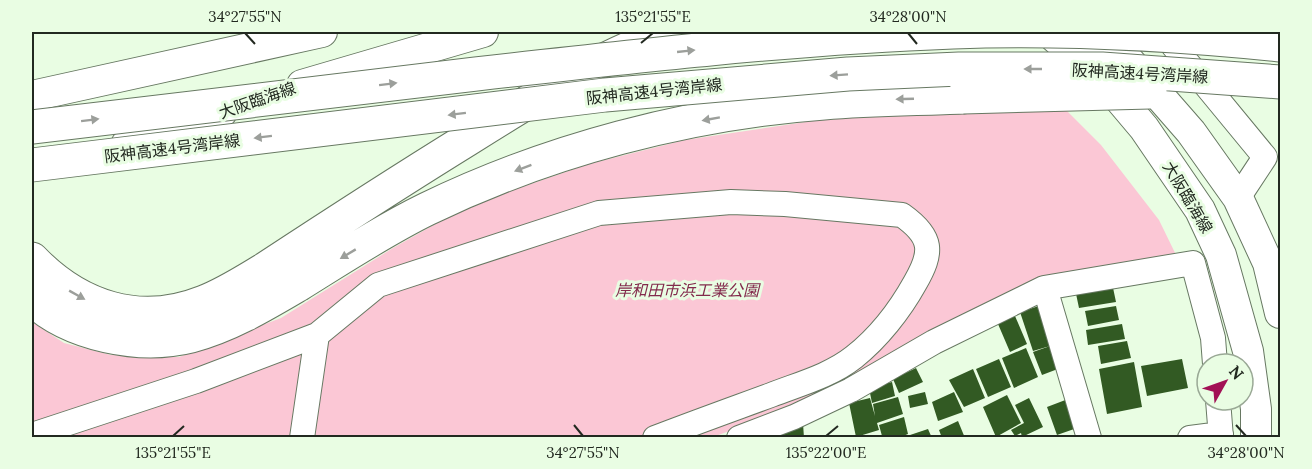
<svg xmlns="http://www.w3.org/2000/svg" width="1312" height="469" font-family="Lora,'Noto Sans JP',serif">
  <rect width="100%" height="100%" fill="#e9fde3"/>
  <path fill="#fbc7d5" d="M 1066,110 L 1101,145 L 1159,220 L 1179,261 L 1041,281 L 820,394 L 768,417 L 710,438 L 32,437 L 32,322 L 64,343 L 111,355 L 179,357 L 281,318 L 393,248 L 469,205 L 589,164 L 685,140 L 812,121 L 940,111 Z"/>
  <path fill="#325a23" d="M 1112,283 L 1116,302 L 1079,308 L 1075,289 Z
    M 1042,305 L 1063,367 L 1042,375 L 1033,352 L 1050,346 L 1033,351 L 1020,312 Z
    M 1116,306 L 1119,320 L 1088,326 L 1085,311 Z
    M 1015,316 L 1027,344 L 1010,352 L 998,324 Z
    M 1122,324 L 1125,339 L 1088,345 L 1086,330 Z
    M 1127,341 L 1131,358 L 1101,364 L 1098,346 Z
    M 1026,348 L 1038,377 L 1014,388 L 1002,358 Z
    M 999,359 L 1011,387 L 988,397 L 976,369 Z
    M 1182,359 L 1188,388 L 1147,396 L 1141,366 Z
    M 1134,362 L 1142,407 L 1107,414 L 1099,369 Z
    M 916,368 L 923,382 L 899,393 L 893,379 Z
    M 973,369 L 985,398 L 964,407 L 949,380 Z
    M 892,382 L 895,396 L 872,403 L 869,388 Z
    M 925,392 L 928,404 L 910,408 L 908,396 Z
    M 954,392 L 963,412 L 938,421 L 932,402 Z
    M 1007,395 L 1021,423 L 996,437 L 983,407 Z
    M 898,397 L 903,414 L 877,423 L 879,430 L 856,437 L 849,403 L 870,398 L 875,416 L 873,404 Z
    M 1029,398 L 1043,427 L 1022,437 L 1021,433 L 1015,436 L 1011,430 L 1024,423 L 1015,405 Z
    M 1068,399 L 1077,428 L 1057,435 L 1047,407 Z
    M 904,417 L 908,434 L 898,438 L 882,436 L 879,425 Z
    M 958,421 L 965,438 L 942,438 L 939,430 Z
    M 803,423 L 804,438 L 778,438 L 777,427 Z
    M 928,429 L 932,438 L 911,438 L 910,435 Z"/>
  <g fill="none" stroke-linecap="round" stroke-linejoin="round">
    <defs>
      <path id="minor" d="M 1162,32 L 1265,157 L 1238,198
        M 1047,295 L 1089,438
        M 1218,400 L 1221,438
        M 32,435 L 196,381 L 317,335 L 378,285 L 599,213 L 731,202 L 785,204 L 902,215 C 933,237 933,252 915,283 C 900,310 878,338 854,357 C 830,376 799,384 771,395 C 733,409 694,423 655,438
        M 302,438 L 317,335
        M 739,438 L 794,417 L 851,390 L 934,342 L 1044,288 L 1193,263 L 1213,338 L 1215,364
        M 1190,438 L 1221,434"/>
      <path id="major" d="M 1049,32 L 1106,83 L 1144,128 L 1200,210 L 1221,255 L 1248,351 L 1256,409 L 1256,438
        M 1093,32 L 1129,61 L 1191,132 L 1238,198 L 1268,263 L 1280,313
        M 302,85 L 483,32
        M 32,96 L 322,32
        M 126,145 L 222,112"/>
      <path id="highway" d="M 32,259 C 78,307 139,328 204,302 C 225,294 245,281 265,269 C 332,225 400,181 468,139 C 533,98 598,58 669,32
        M 32,299 C 70,335 140,349 191,336 C 229,326 264,305 298,285 C 340,259 382,231 427,209 C 549,150 688,113 824,103 C 870,99 917,99 963,97"/>
    </defs>
    <use href="#minor" stroke="#677862" stroke-width="26"/>
    <use href="#major" stroke="#677862" stroke-width="32"/>
    <use href="#highway" stroke="#677862" stroke-width="35"/>
    <use href="#minor" stroke="#fff" stroke-width="24"/>
    <use href="#major" stroke="#fff" stroke-width="30"/>
    <use href="#highway" stroke="#fff" stroke-width="33"/>
    <defs>
      <path id="highway-bridge" d="M 963,97 L 1150,92
        M 32,127 C 180,109 328,91 476,74 C 635,56 794,38 953,32 C 1062,28 1172,34 1280,45
        M 32,165 L 605,95 L 848,74 L 959,69 L 1102,69 L 1280,82"/>
    </defs>
    <use href="#highway-bridge" stroke="#677862" stroke-width="35" stroke-linecap="butt"/>
    <use href="#highway-bridge" stroke="#fff" stroke-width="33"/>
  </g>
  <defs><path id="oneway-solid" d="M-6-.8H1V-3.2L6.5 0L1 3.2V.8H-6Z" transform="scale(1.5)"/></defs>
  <g fill="#9c9f9b">
    <use href="#oneway-solid" transform="translate(686 51) rotate(-6)"/>
    <use href="#oneway-solid" transform="translate(1033 69) rotate(-180)"/>
    <use href="#oneway-solid" transform="translate(839 75) rotate(176)"/>
    <use href="#oneway-solid" transform="translate(388 84) rotate(-7)"/>
    <use href="#oneway-solid" transform="translate(905 99) rotate(178)"/>
    <use href="#oneway-solid" transform="translate(457 114) rotate(173)"/>
    <use href="#oneway-solid" transform="translate(711 119) rotate(170)"/>
    <use href="#oneway-solid" transform="translate(90 120) rotate(-7)"/>
    <use href="#oneway-solid" transform="translate(263 137) rotate(173)"/>
    <use href="#oneway-solid" transform="translate(523 168) rotate(159)"/>
    <use href="#oneway-solid" transform="translate(348 254) rotate(149)"/>
    <use href="#oneway-solid" transform="translate(77 295) rotate(29)"/>
  </g>
  <path fill="none" stroke="#222920" stroke-width="2" d="M 245,33 L 255,44M 908,33 L 917,44M 641,43 L 653,33M 574,425 L 583,436M 1236,425 L 1246,436M 173,436 L 184,426M 826,436 L 838,426"/>
  <g text-anchor="middle" stroke-width="6" stroke-linejoin="round" paint-order="stroke">
    <g font-size="16" fill="#222920" stroke="#e9fde3">
      <text transform="translate(1140 73) rotate(3)" y="6">阪神高速4号湾岸線</text>
      <text transform="translate(654 91) rotate(-6)" y="6">阪神高速4号湾岸線</text>
      <text transform="translate(257 100) rotate(-19)" y="6">大阪臨海線</text>
      <text transform="translate(172 148) rotate(-7)" y="6">阪神高速4号湾岸線</text>
      <text transform="translate(1188 197) rotate(59)" y="6">大阪臨海線</text>
    </g>
    <g font-size="16" font-style="italic" fill="#832a4c" stroke="#e9fde3">
      <text x="687" y="296">岸和田市浜工業公園</text>
    </g>
  </g>
  <rect width="1312" height="469" fill="none" stroke="#e9fde3" stroke-width="66"/>
  <g transform="translate(1225 382) rotate(50)"><circle r="28" fill="#e9fde3" stroke="#99a895" stroke-width="1.5"/>
  <path d="M0-4.5L10 22L0 15L-10 22Z" fill="#a21155"/>
  <text y="-9" font-size="16" font-weight="bold" text-anchor="middle" fill="#222920">N</text>
  </g>
  <rect x="33" y="33" width="1246" height="403" fill="none" stroke="#222920" stroke-width="2"/>
  <g font-size="15" text-anchor="middle" fill="#222920">
    <text x="245" y="22">34°27'55"N</text>
    <text x="653" y="22">135°21'55"E</text>
    <text x="908" y="22">34°28'00"N</text>
    <text x="173" y="458">135°21'55"E</text>
    <text x="583" y="458">34°27'55"N</text>
    <text x="826" y="458">135°22'00"E</text>
    <text x="1246" y="458">34°28'00"N</text>
  </g>
</svg>
